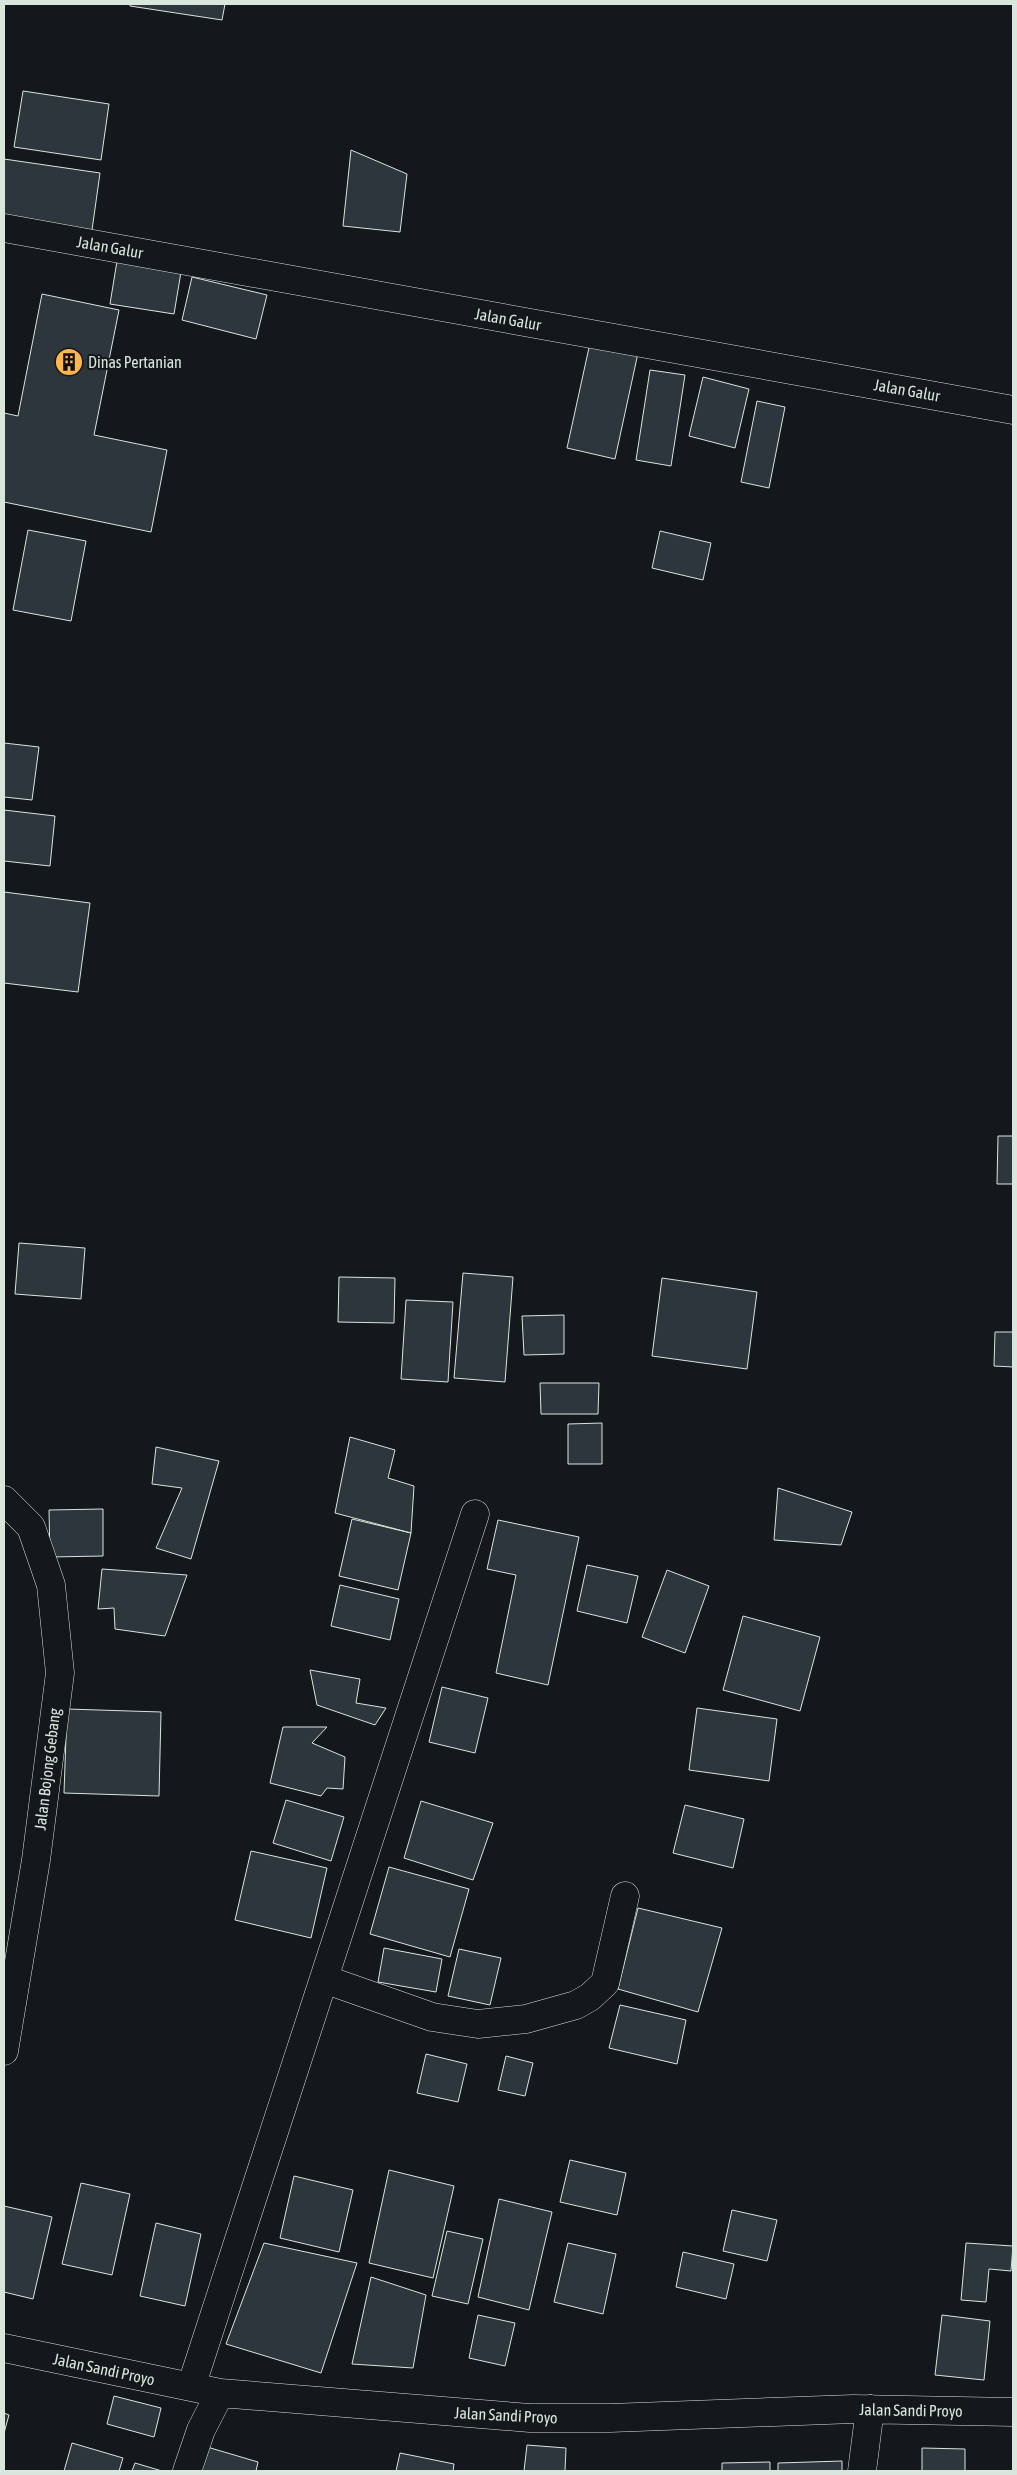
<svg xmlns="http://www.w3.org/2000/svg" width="1017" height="2475" font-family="'Asap Condensed',sans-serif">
  <rect width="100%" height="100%" fill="#14181c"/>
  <path fill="#2c363c" stroke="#d8e6dc" d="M 130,4 L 225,4 L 222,20 L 130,6 Z
    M 23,91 L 109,104 L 101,160 L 14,147 Z
    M 351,150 L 407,174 L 400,232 L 343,226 Z
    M 4,159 L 100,173 L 92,230 L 4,217 Z
    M 117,261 L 181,272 L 174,314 L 110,304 Z
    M 192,277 L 267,295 L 256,339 L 182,320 Z
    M 42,294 L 119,310 L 94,435 L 167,450 L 151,532 L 4,502 L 4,413 L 18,416 Z
    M 590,343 L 638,353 L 615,459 L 567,448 Z
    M 650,370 L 685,375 L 671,466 L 636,460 Z
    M 703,377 L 749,389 L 735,448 L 689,436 Z
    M 757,401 L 785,407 L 769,488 L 741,482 Z
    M 28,530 L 86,541 L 71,621 L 13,610 Z
    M 660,531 L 711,543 L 703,580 L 652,568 Z
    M 4,743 L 39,747 L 32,800 L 4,797 Z
    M 4,810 L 55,816 L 50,866 L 4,861 Z
    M 4,892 L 90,903 L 78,992 L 4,983 Z
    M 998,1136 L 1013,1136 L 1013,1184 L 997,1184 Z
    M 19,1243 L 85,1248 L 81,1299 L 15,1294 Z
    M 463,1273 L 513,1277 L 505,1382 L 454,1378 Z
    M 339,1277 L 395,1278 L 394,1323 L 338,1322 Z
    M 662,1278 L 757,1292 L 747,1369 L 652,1356 Z
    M 406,1300 L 453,1302 L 448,1382 L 401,1379 Z
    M 564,1315 L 564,1354 L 524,1355 L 522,1316 Z
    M 995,1332 L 1013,1332 L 1013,1367 L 994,1366 Z
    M 540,1383 L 599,1383 L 598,1414 L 541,1414 Z
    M 602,1423 L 602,1464 L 568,1464 L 568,1424 Z
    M 350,1437 L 395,1450 L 388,1478 L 414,1486 L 411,1533 L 335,1513 Z
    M 156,1447 L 219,1461 L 191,1559 L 156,1548 L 182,1488 L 152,1484 Z
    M 778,1488 L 852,1512 L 841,1545 L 774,1540 Z
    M 103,1509 L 103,1556 L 50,1557 L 49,1510 Z
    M 352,1519 L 411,1533 L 398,1590 L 339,1576 Z
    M 498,1520 L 579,1537 L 548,1685 L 496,1673 L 516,1575 L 487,1569 Z
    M 587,1565 L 638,1576 L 627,1623 L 577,1611 Z
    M 102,1569 L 187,1575 L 165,1636 L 115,1629 L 114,1608 L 98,1609 Z
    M 667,1570 L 709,1586 L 685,1653 L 642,1637 Z
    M 340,1585 L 399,1599 L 390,1640 L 331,1626 Z
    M 743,1616 L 820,1637 L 800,1711 L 723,1690 Z
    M 310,1670 L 360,1679 L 356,1703 L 386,1708 L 375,1725 L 317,1705 Z
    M 442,1687 L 488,1698 L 475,1753 L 429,1742 Z
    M 697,1708 L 777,1719 L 769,1781 L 689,1770 Z
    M 67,1709 L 161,1712 L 159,1796 L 64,1793 Z
    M 283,1727 L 327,1727 L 312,1743 L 345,1757 L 343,1789 L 327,1788 L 321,1796 L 270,1783 Z
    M 286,1800 L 344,1817 L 331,1861 L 273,1843 Z
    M 421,1801 L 493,1823 L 473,1880 L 404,1858 Z
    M 685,1805 L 744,1819 L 733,1868 L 673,1853 Z
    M 251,1851 L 327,1868 L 311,1938 L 235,1920 Z
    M 389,1867 L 469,1889 L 450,1957 L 370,1934 Z
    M 638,1908 L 722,1928 L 698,2012 L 618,1989 Z
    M 384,1948 L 442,1959 L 436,1992 L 378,1982 Z
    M 459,1949 L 501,1958 L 490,2005 L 448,1996 Z
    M 620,2005 L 686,2020 L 677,2064 L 609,2048 Z
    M 426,2054 L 467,2064 L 458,2102 L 417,2093 Z
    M 506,2056 L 533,2063 L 525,2096 L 498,2090 Z
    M 570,2160 L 626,2173 L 617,2215 L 560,2202 Z
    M 389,2170 L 454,2186 L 433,2278 L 369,2263 Z
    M 294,2176 L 353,2190 L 339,2252 L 280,2238 Z
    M 81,2183 L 130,2194 L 112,2275 L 62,2264 Z
    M 499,2199 L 552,2212 L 529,2310 L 478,2297 Z
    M 4,2206 L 52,2217 L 33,2299 L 4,2292 Z
    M 732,2210 L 777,2220 L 767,2261 L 723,2251 Z
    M 156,2223 L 201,2234 L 185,2306 L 140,2296 Z
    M 447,2231 L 483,2239 L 468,2304 L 432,2296 Z
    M 264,2243 L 357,2263 L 321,2373 L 226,2344 Z
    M 568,2243 L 616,2254 L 603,2314 L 554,2302 Z
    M 966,2243 L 1013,2246 L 1011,2271 L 989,2269 L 986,2302 L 961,2300 Z
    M 683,2252 L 734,2264 L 726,2299 L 676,2287 Z
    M 371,2277 L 426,2295 L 413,2368 L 352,2364 Z
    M 478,2315 L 515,2323 L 505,2366 L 469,2358 Z
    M 942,2315 L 990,2321 L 984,2380 L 935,2375 Z
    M 114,2396 L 161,2408 L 154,2437 L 107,2424 Z
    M 4,2413 L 9,2415 L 4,2433 Z
    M 72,2443 L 123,2458 L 119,2471 L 64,2471 Z
    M 197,2444 L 258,2462 L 256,2471 L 190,2471 Z
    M 527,2445 L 566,2448 L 565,2471 L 524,2471 Z
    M 922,2448 L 965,2449 L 965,2471 L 922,2471 Z
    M 400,2453 L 454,2464 L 453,2471 L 396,2471 Z
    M 842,2461 L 842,2471 L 778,2471 L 778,2463 Z
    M 770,2462 L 770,2471 L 722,2471 L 722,2463 Z
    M 135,2463 L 162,2471 L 132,2471 Z"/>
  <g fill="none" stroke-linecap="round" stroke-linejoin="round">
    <defs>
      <path id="minor" d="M 4,228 L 1013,410
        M 4,1500 L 31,1527 L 51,1585 L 60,1673 L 36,1860 L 4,2051
        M 324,1979 L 432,2017 L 478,2024 L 526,2019 L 576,2005 L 590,1997 L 605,1983 L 625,1896
        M 4,2348 L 220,2393 L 530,2418 L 610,2418 L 853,2409 L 1013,2412
        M 191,2387 L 475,1514
        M 187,2471 L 201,2430 L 220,2393
        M 862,2471 L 870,2409"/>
    </defs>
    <use href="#minor" stroke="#d8e6dc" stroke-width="29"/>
    <use href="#minor" stroke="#14181c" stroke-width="28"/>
  </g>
  <defs>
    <symbol id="building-disc" viewBox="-11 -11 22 22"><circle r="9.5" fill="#ffb74d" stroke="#14181c"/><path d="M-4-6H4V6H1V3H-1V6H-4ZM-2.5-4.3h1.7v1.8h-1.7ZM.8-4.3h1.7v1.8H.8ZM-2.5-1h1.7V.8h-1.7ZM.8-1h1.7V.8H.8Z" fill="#111"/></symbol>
  </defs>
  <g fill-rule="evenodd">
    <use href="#building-disc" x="53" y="346" width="32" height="32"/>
  </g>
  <g text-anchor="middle" stroke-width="4" stroke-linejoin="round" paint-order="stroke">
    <g font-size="16" fill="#d8e6dc" stroke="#14181c">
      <text transform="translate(110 247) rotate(10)" y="6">Jalan Galur</text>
      <text transform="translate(508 319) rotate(10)" y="6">Jalan Galur</text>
      <text transform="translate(907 390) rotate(10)" y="6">Jalan Galur</text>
      <text transform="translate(47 1769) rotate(-83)" y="6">Jalan Bojong Gebang</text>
      <text transform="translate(104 2369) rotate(12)" y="6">Jalan Sandi Proyo</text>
      <text transform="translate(911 2410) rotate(1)" y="6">Jalan Sandi Proyo</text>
      <text transform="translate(506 2415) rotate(3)" y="6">Jalan Sandi Proyo</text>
    </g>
    <g font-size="16" fill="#d8e6dc" stroke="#14181c" text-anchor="start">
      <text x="88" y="368">Dinas Pertanian</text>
    </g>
  </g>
  <rect width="1017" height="2475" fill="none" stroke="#d8e6dc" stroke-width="10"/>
</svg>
